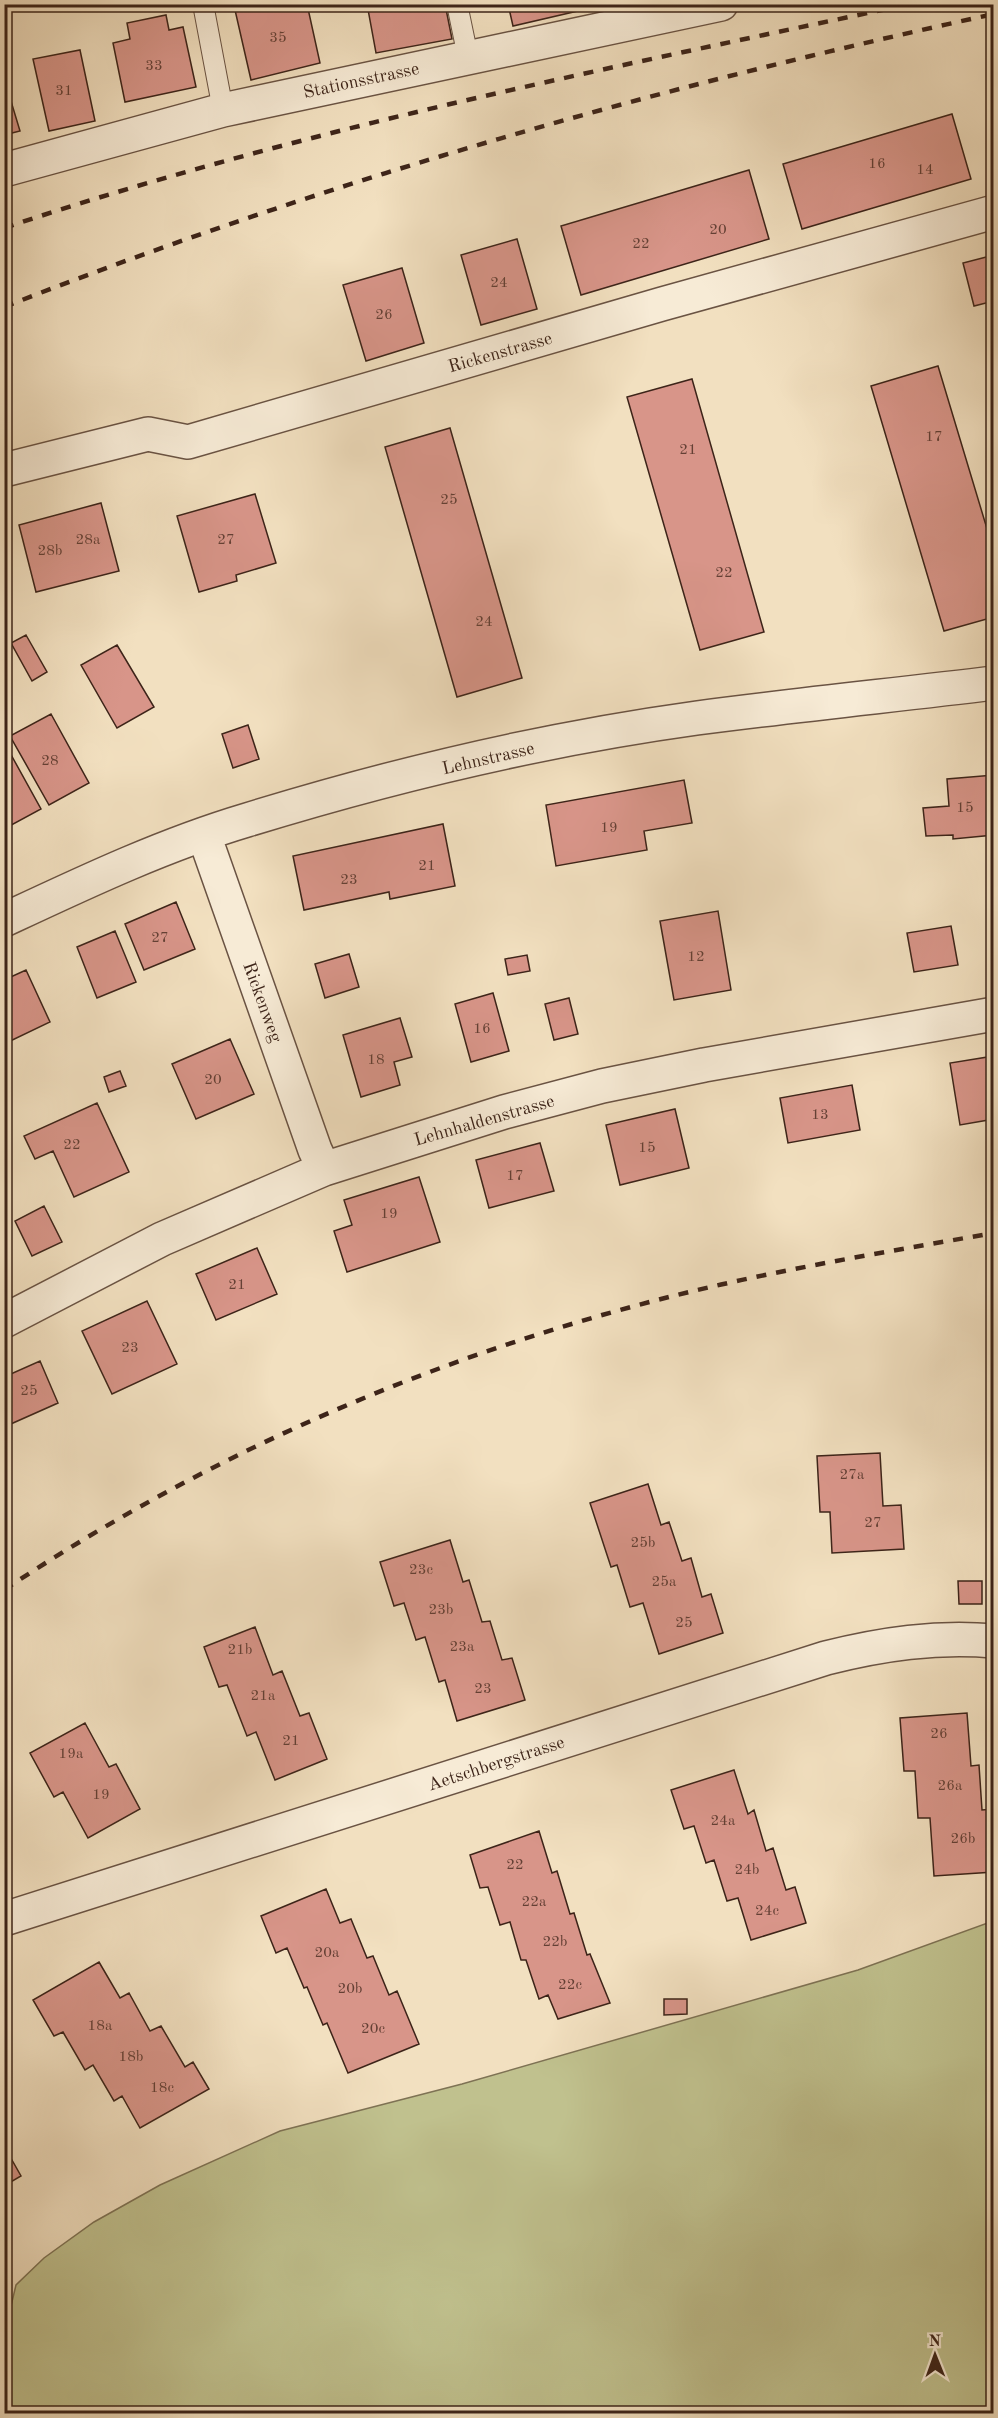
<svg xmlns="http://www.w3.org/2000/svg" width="998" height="2418" font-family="'Old Standard TT',serif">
  <rect width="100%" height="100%" fill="#f2e0c0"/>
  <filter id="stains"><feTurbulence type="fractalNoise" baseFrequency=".00333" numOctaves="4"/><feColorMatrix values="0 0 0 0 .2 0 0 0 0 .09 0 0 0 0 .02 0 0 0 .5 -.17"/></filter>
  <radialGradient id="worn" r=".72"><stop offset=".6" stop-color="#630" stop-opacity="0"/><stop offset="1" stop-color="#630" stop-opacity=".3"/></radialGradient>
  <path fill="#c0c18e" stroke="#7e7254" stroke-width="1.5" d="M 993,1921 L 993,2413 L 5,2413 L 5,2331 L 16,2285 L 44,2258 L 94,2222 L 160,2185 L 280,2131 L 462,2084 L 858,1970 Z"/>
  <path fill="#d89589" stroke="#3d2419" stroke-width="1.5" d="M 251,4 L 307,4 L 320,63 L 251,80 L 235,10 L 251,6 Z
    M 367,4 L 445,4 L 452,39 L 376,53 Z
    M 508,4 L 608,4 L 513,26 Z
    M 166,15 L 169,30 L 183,27 L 196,87 L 125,102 L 113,43 L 130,39 L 127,23 Z
    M 80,50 L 95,121 L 49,131 L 33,59 Z
    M 4,78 L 20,131 L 4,135 Z
    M 952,114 L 971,179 L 802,229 L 783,164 Z
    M 749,170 L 769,239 L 581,295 L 561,226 Z
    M 517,239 L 537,309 L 481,325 L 461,255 Z
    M 994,255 L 994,301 L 974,306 L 963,263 Z
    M 402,268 L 424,343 L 366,361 L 343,285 Z
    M 938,366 L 994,552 L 994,617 L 944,631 L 871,386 Z
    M 692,379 L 764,632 L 700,650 L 627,397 Z
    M 450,428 L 522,678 L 457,697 L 385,447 Z
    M 255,494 L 276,563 L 236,575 L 237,581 L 199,592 L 177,516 Z
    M 101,503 L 119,571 L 36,592 L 19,525 Z
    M 26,635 L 47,672 L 32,681 L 11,643 Z
    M 117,645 L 154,707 L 117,728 L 81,665 Z
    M 51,714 L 89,783 L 49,805 L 10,736 Z
    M 248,725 L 259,759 L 233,768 L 222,734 Z
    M 4,742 L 41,809 L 4,829 Z
    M 994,775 L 994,835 L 953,839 L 953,835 L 926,836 L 923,808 L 949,806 L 947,779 Z
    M 684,780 L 692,823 L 644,831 L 647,850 L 556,866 L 546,805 Z
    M 443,824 L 455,886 L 390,899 L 389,892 L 304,910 L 293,856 Z
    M 176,902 L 195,949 L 144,970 L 125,924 Z
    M 718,911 L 731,990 L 674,1000 L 660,921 Z
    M 951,926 L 958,965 L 914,972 L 907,933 Z
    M 115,931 L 136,982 L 97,998 L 77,947 Z
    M 349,954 L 359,987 L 325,998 L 315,964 Z
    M 527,955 L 530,971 L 508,975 L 505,959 Z
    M 26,970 L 50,1022 L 4,1044 L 4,980 Z
    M 493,993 L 509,1051 L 471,1062 L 455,1004 Z
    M 569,998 L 578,1034 L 554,1040 L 545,1004 Z
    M 400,1018 L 412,1057 L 394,1062 L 400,1085 L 361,1097 L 343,1035 Z
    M 230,1039 L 254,1094 L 196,1119 L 172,1064 Z
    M 994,1056 L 994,1119 L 960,1125 L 950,1063 Z
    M 120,1071 L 126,1086 L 109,1092 L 104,1077 Z
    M 852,1085 L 860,1130 L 788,1143 L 780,1098 Z
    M 97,1103 L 129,1172 L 74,1197 L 53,1151 L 35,1159 L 24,1136 Z
    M 675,1109 L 689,1168 L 620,1185 L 606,1125 Z
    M 540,1143 L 554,1191 L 489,1208 L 476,1160 Z
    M 419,1177 L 440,1242 L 347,1272 L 334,1231 L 352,1225 L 344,1200 Z
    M 44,1206 L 62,1242 L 32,1256 L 15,1221 Z
    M 257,1248 L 277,1294 L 216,1320 L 196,1274 Z
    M 147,1301 L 177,1364 L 112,1394 L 82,1331 Z
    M 40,1361 L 58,1403 L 4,1427 L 4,1377 Z
    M 880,1453 L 883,1506 L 901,1505 L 904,1549 L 832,1553 L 830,1512 L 820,1512 L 817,1456 Z
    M 648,1484 L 661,1525 L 669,1522 L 682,1561 L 691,1558 L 702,1597 L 711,1594 L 723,1633 L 659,1654 L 643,1603 L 630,1607 L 617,1565 L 611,1567 L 590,1503 Z
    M 450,1540 L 463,1582 L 469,1580 L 482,1622 L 490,1621 L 502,1660 L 512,1658 L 525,1700 L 457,1721 L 445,1680 L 439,1682 L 425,1637 L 416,1640 L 404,1603 L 394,1606 L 380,1562 Z
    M 958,1581 L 982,1581 L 982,1604 L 959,1604 Z
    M 255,1627 L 273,1675 L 282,1671 L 300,1716 L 309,1713 L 327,1759 L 275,1780 L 256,1732 L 247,1736 L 227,1685 L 219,1687 L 204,1647 Z
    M 967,1713 L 971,1766 L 979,1765 L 982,1810 L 994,1809 L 994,1872 L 934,1876 L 930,1818 L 918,1818 L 915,1771 L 904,1771 L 900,1718 Z
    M 85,1723 L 109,1767 L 116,1764 L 140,1809 L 88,1838 L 63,1792 L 54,1797 L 30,1753 Z
    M 734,1770 L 748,1814 L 754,1810 L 766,1851 L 773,1848 L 786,1890 L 795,1887 L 806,1923 L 751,1940 L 738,1898 L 727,1901 L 714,1860 L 706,1863 L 694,1826 L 684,1829 L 671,1790 Z
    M 539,1831 L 552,1873 L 557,1871 L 570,1914 L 574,1913 L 587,1955 L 590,1954 L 610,2003 L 558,2019 L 548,1995 L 539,1999 L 526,1960 L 521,1960 L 510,1922 L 500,1925 L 488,1887 L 480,1888 L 470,1855 Z
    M 326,1889 L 340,1923 L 351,1919 L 367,1958 L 373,1956 L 389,1995 L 397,1991 L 419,2044 L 348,2073 L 327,2023 L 323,2025 L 307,1987 L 304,1988 L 287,1948 L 276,1953 L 261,1916 Z
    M 99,1962 L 120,1998 L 129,1993 L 150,2031 L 161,2026 L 185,2067 L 193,2062 L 209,2089 L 140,2128 L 122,2096 L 114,2101 L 93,2065 L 85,2070 L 63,2032 L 54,2036 L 33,2000 Z
    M 664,1999 L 687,1999 L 687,2014 L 664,2015 Z
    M 4,2146 L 21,2176 L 4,2186 Z"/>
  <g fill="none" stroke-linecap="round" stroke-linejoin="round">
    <defs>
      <path id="lane" d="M 203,4 L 223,110
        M 457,4 L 468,57"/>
      <path id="street" d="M 4,170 L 223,110 L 721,4
        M 4,470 L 148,434 L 188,442 L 662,304 L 994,212
        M 204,835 L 315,1150 L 324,1169
        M 4,920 C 83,883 163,845 247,820 C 393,775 545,739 697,718 C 796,705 895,695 994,683
        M 4,1321 L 162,1239 L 324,1169 L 504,1112 L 602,1086 L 704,1065 L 994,1014
        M 4,1919 L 826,1658 C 882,1644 936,1636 994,1641"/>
    </defs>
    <use href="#lane" stroke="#6a5343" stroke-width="22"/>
    <use href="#street" stroke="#6a5343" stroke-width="36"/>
    <use href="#lane" stroke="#f7ebd6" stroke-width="20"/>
    <use href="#street" stroke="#f7ebd6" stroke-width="33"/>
    <path stroke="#3d2419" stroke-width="4.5" stroke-dasharray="10 10" stroke-linecap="butt" d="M 4,228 C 300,129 605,69 910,4
      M 4,307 C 325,181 657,87 994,14
      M 4,1590 C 208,1454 432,1357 669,1297 C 776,1270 885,1252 994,1233"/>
  </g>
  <g text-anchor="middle" stroke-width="6" stroke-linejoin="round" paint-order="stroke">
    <g font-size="15" fill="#644035">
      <text x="278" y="42">35</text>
      <text x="154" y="70">33</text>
      <text x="64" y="95">31</text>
      <text x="877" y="168">16</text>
      <text x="925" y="174">14</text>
      <text x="718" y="234">20</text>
      <text x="641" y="248">22</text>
      <text x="499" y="287">24</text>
      <text x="384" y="319">26</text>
      <text x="934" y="441">17</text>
      <text x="688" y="454">21</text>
      <text x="449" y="504">25</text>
      <text x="88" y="544">28a</text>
      <text x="226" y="544">27</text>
      <text x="50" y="555">28b</text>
      <text x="724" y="577">22</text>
      <text x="484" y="626">24</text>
      <text x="50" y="765">28</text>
      <text x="965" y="812">15</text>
      <text x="609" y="832">19</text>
      <text x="427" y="870">21</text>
      <text x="349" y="884">23</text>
      <text x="160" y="942">27</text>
      <text x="696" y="961">12</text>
      <text x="482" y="1033">16</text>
      <text x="376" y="1064">18</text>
      <text x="213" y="1084">20</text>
      <text x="820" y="1119">13</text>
      <text x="72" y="1149">22</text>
      <text x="647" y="1152">15</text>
      <text x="515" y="1180">17</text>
      <text x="389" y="1218">19</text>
      <text x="237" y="1289">21</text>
      <text x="130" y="1352">23</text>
      <text x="29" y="1395">25</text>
      <text x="852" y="1479">27a</text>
      <text x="873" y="1527">27</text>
      <text x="643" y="1547">25b</text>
      <text x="421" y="1574">23c</text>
      <text x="664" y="1586">25a</text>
      <text x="441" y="1614">23b</text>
      <text x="684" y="1627">25</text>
      <text x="462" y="1651">23a</text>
      <text x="240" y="1654">21b</text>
      <text x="483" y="1693">23</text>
      <text x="263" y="1700">21a</text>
      <text x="939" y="1738">26</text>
      <text x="291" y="1745">21</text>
      <text x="71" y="1758">19a</text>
      <text x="950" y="1790">26a</text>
      <text x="101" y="1799">19</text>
      <text x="723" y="1825">24a</text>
      <text x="963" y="1843">26b</text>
      <text x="515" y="1869">22</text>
      <text x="747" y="1874">24b</text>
      <text x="534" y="1906">22a</text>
      <text x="767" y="1915">24c</text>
      <text x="555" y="1946">22b</text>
      <text x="327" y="1957">20a</text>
      <text x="570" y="1989">22c</text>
      <text x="350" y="1993">20b</text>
      <text x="100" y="2030">18a</text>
      <text x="373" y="2033">20c</text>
      <text x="131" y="2061">18b</text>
      <text x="162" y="2092">18c</text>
    </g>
    <g font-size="18" fill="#3d2419" stroke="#f7ebd6">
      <text transform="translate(361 80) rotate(-12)" y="6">Stationsstrasse</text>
      <text transform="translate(500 352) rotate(-16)" y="6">Rickenstrasse</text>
      <text transform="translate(488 758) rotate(-13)" y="6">Lehnstrasse</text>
      <text transform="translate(263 1002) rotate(70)" y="6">Rickenweg</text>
      <text transform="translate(484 1120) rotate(-16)" y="6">Lehnhaldenstrasse</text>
      <text transform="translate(496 1763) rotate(-18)" y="6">Aetschbergstrasse</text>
    </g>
  </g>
  <rect width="998" height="2418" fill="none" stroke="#f2e0c0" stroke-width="24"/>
  <rect x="6" y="6" width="986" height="2406" fill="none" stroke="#3d2419" stroke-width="3"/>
  <rect x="12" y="12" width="974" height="2394" fill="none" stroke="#3d2419" stroke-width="1.5"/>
  <g transform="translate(935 2355) rotate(359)" stroke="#f7ebd6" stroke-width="4.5" paint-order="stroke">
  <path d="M0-4.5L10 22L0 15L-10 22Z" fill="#3d2419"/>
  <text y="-9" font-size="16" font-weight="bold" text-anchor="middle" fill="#3d2419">N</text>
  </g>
  <rect width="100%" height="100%" filter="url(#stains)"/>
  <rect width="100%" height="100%" fill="url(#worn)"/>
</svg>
